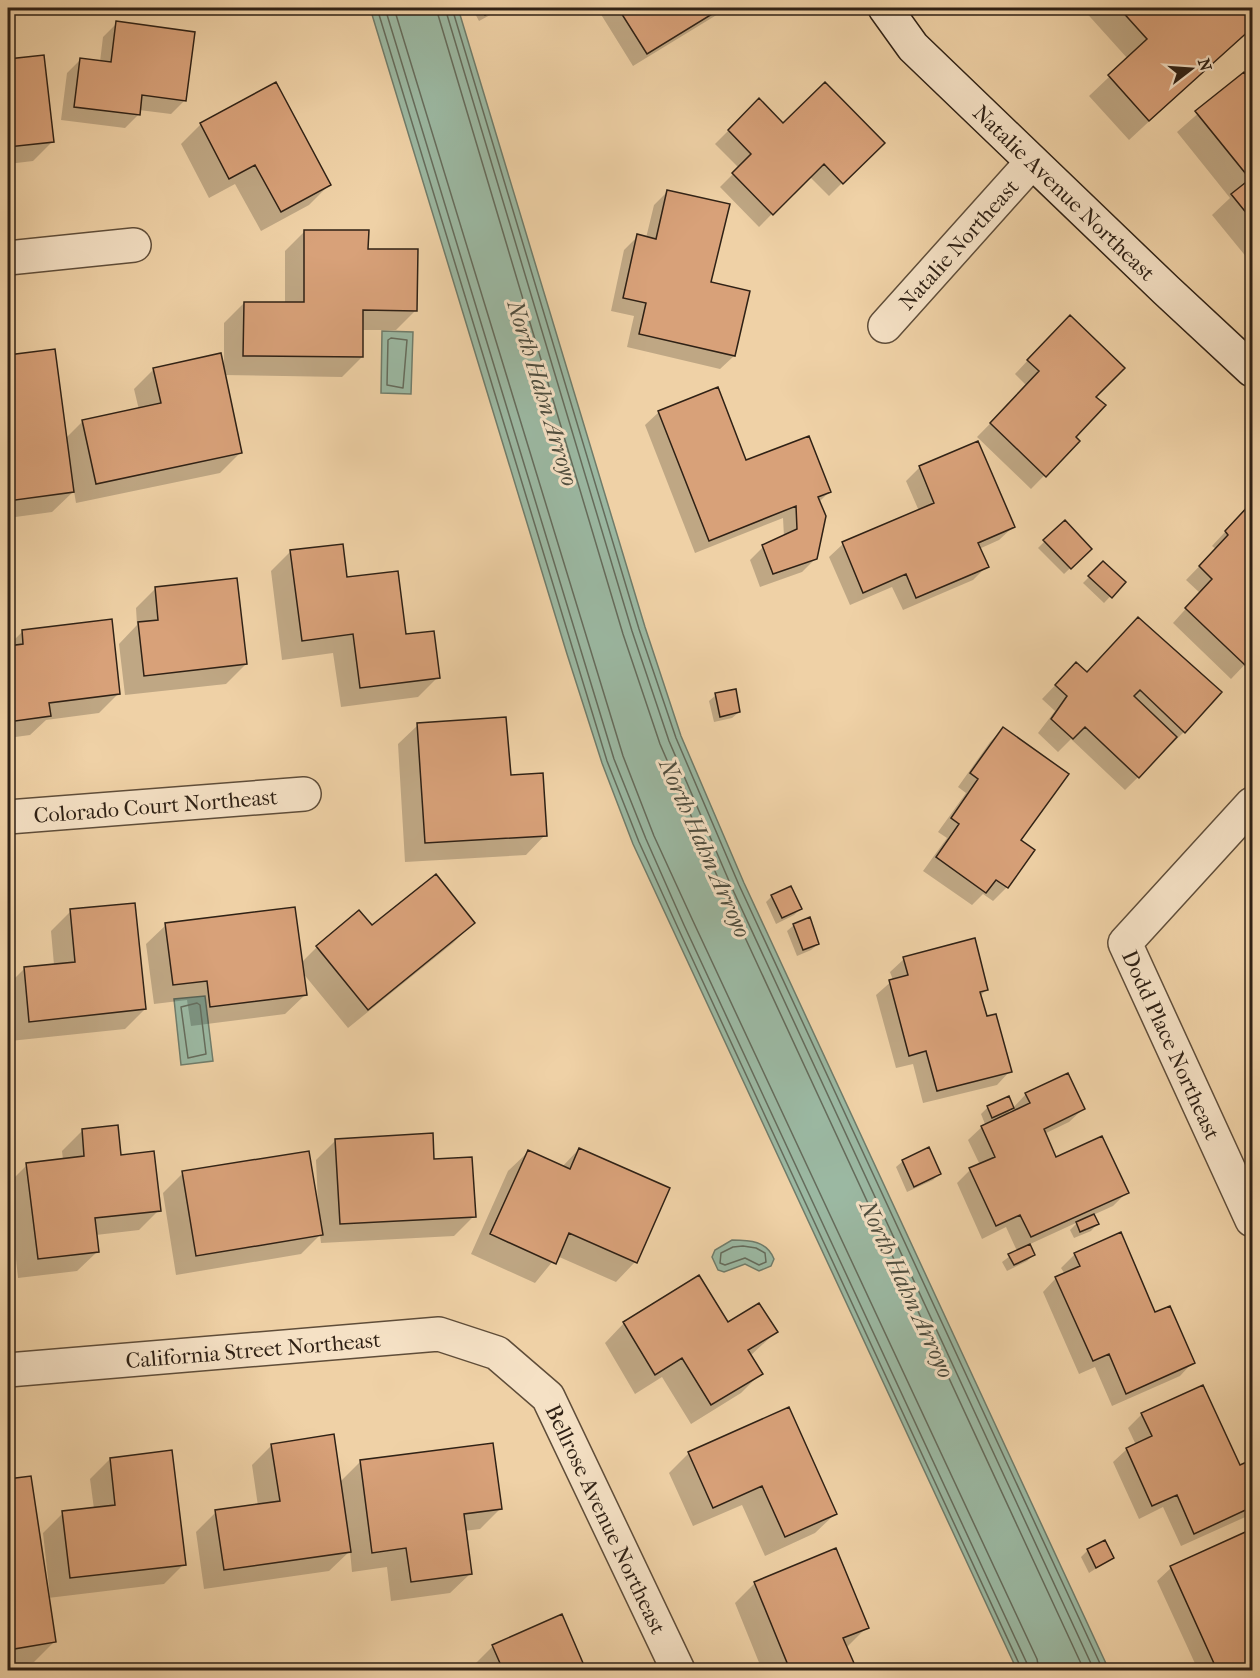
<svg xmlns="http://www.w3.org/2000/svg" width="1260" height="1678" font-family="'IM FELL French Canon',serif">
  <rect width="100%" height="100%" fill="#efd1a6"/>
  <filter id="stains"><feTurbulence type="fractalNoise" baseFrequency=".00333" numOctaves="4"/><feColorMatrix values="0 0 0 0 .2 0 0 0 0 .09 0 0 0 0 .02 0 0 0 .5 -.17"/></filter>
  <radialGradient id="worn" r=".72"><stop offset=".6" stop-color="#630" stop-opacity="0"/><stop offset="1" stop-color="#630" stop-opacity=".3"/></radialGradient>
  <path fill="#9bb8a2" stroke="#707c6a" stroke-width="1.5" d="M 370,8 L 458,8 L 645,627 L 681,736 L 744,883 L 1109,1670 L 1017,1670 L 633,844 L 602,763 L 567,654 Z
    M 382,331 L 413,332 L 411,394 L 381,393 Z
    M 205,996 L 213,1061 L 181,1065 L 174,999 Z
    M 732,1240 C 750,1240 767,1241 774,1259 L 771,1266 L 759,1271 L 745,1264 L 724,1272 L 718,1270 L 712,1257 L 715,1250 Z"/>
  <path fill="#0003" d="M 472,8 L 503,8 L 479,21 Z
    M 597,8 L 728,8 L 633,66 Z
    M 1020,8 L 1034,8 L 1025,14 Z
    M 1082,8 L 1237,8 L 1252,26 L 1129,140 L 1089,96 L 1128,59 Z
    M 117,23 L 185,100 L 171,114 L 139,110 L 138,115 L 125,128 L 61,120 L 67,73 L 81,59 L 100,62 L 103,37 Z
    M 42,56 L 52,142 L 33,161 L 8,164 L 8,60 Z
    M 1243,74 L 1252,85 L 1252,264 L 1212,215 L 1230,198 L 1177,132 Z
    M 275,84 L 329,185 L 309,205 L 261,231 L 235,184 L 209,198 L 181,144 L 200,125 Z
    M 759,100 L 783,125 L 882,143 L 829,196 L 809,176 L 759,227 L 720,187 L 739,168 L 715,144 Z
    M 668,191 L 710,283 L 734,356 L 720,369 L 627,347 L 634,316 L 611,311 L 624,250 L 638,236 L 646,238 L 654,205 Z
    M 305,231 L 367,250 L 416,310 L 396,330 L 362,330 L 362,357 L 342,377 L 224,375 L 240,453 L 220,473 L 76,503 L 74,491 L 52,512 L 8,518 L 8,357 L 54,350 L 65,439 L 82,422 L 139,410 L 134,389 L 154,369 L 224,370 L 224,323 L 244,303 L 285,303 L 285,251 Z
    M 1056,330 L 1094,397 L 1074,437 L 1078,441 L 1031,489 L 977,437 L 1027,386 L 1015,374 Z
    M 659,412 L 745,462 L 829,492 L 819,502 L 816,558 L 802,572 L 760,587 L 750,560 L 763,547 L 784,537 L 783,518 L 695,553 L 645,425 Z
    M 977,443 L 1013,527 L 999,540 L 979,549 L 987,566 L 973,580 L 903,610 L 892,587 L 850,605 L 829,557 L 843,544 L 919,511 L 906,481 L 919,468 Z
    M 1252,503 L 1252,657 L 1231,679 L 1173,623 L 1200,593 L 1186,580 L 1216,549 L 1212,546 Z
    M 1064,522 L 1090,549 L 1064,574 L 1038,548 Z
    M 290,552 L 346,579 L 405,636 L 438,677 L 418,697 L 341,707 L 333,653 L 282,660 L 271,571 Z
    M 1103,563 L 1124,582 L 1104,603 L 1083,583 Z
    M 156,588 L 246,664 L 226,684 L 125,695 L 119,644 L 137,625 L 136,608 Z
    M 23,631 L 119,693 L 99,713 L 46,720 L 30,735 L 8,738 L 8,646 Z
    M 1125,633 L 1184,732 L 1125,790 L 1071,739 L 1058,752 L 1038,733 L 1055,711 L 1042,699 L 1063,677 L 1087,674 Z
    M 716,695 L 739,712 L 732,718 L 714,722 L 709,701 Z
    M 418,725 L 509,777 L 545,835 L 526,855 L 405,862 L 398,744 Z
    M 1003,729 L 1019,841 L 1033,850 L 1007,887 L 993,901 L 983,894 L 972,905 L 923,871 L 947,838 L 938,832 L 966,793 L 958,787 L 990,742 Z
    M 772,896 L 800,909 L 794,915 L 776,924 L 766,902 Z
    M 71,911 L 145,1009 L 125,1029 L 10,1041 L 8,985 L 24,969 L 54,965 L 51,931 Z
    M 473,923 L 453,943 L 348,1028 L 302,972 L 305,995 L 285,1014 L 191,1026 L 187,1000 L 154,1004 L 146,944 L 166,925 L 301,963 L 317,947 L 372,927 Z
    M 794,925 L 818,944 L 811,950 L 797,956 L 787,931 Z
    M 904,959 L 987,989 L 980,996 L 986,1018 L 1010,1071 L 997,1085 L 923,1103 L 913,1064 L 896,1068 L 876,995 L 893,980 L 890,972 Z
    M 1252,996 L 1252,1006 L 1248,1000 Z
    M 1026,1094 L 1083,1109 L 1069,1122 L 1044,1134 L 1055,1159 L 1127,1192 L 1113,1206 L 1093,1215 L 1097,1224 L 1091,1231 L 1074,1238 L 1070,1230 L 1078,1222 L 1028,1245 L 1033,1255 L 1027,1261 L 1007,1271 L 1002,1262 L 1017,1251 L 1006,1227 L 982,1239 L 957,1183 L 970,1170 L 980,1165 L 968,1140 L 985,1124 L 981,1114 L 988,1107 L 1008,1098 L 1012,1108 L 1004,1117 L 1014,1112 L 1013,1108 Z
    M 82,1131 L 120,1156 L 159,1210 L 139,1230 L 96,1235 L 97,1252 L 77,1271 L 18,1278 L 14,1240 L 11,1240 L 13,1265 L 8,1270 L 8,1184 L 27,1165 L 63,1160 L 62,1151 Z
    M 336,1140 L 433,1161 L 474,1216 L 454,1236 L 321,1243 L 320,1235 L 301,1254 L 176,1275 L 163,1193 L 183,1173 L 318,1205 L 316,1160 Z
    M 579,1149 L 635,1262 L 616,1282 L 557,1256 L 535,1283 L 471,1254 L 508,1171 L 528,1152 L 562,1167 Z
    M 903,1161 L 939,1174 L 933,1180 L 907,1192 L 896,1167 Z
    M 1075,1254 L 1155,1314 L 1193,1362 L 1180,1376 L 1112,1406 L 1095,1367 L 1079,1374 L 1043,1292 L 1056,1278 L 1065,1274 L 1061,1268 Z
    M 624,1323 L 727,1324 L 776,1332 L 750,1356 L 761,1373 L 741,1393 L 691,1424 L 662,1377 L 635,1394 L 605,1343 Z
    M 1142,1414 L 1239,1467 L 1251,1462 L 1252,1514 L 1181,1546 L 1163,1507 L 1139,1519 L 1113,1462 L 1127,1449 L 1136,1445 L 1128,1428 Z
    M 272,1445 L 339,1483 L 361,1461 L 500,1509 L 480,1529 L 464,1531 L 470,1574 L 450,1593 L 391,1601 L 387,1567 L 352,1572 L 350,1551 L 329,1571 L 204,1589 L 196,1532 L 216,1512 L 258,1506 L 252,1465 Z
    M 689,1453 L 835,1514 L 815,1533 L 765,1556 L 742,1505 L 693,1526 L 669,1473 Z
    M 110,1459 L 184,1564 L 164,1584 L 48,1598 L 54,1642 L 34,1662 L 8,1666 L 8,1480 L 30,1477 L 47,1596 L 50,1596 L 43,1533 L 63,1513 L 94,1509 L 90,1479 Z
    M 1252,1530 L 1252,1670 L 1198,1670 L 1157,1581 L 1171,1568 Z
    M 836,1550 L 867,1627 L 846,1648 L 855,1670 L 762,1670 L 735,1603 L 754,1584 Z
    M 1088,1550 L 1112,1558 L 1089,1573 L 1081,1557 Z
    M 561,1616 L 584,1670 L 475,1670 L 473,1666 L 493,1646 Z"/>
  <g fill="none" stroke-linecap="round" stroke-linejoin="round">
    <path stroke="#656c5c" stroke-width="1.5" d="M 377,8 L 607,761 L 639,842 L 678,928 L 1022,1670
      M 385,8 L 614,759 L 646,839 L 684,925 L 1030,1670
      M 394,8 L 623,756 L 654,836 L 693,921 L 1037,1659 L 1039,1670
      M 436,8 L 623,634 L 660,744 L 724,892 L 1084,1670
      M 445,8 L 632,631 L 669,741 L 732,888 L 1094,1670
      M 452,8 L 639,629 L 676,738 L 739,885 L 1103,1670
      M 391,338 L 407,340 L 403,388 L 387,385 L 388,340 Z
      M 197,1003 L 200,1005 L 206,1054 L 188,1058 L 181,1007 Z
      M 743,1246 L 756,1248 L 765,1253 L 766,1262 L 759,1265 L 745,1258 L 725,1265 L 720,1263 L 721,1253 L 733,1247 Z"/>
  </g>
  <path fill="#d8a179" stroke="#2f2115" stroke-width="1.5" d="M 481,8 L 500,8 L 485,15 Z
    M 618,8 L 722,8 L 647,54 Z
    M 1119,8 L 1239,8 L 1252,23 L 1252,28 L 1149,121 L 1108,75 L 1147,39 Z
    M 116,21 L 195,32 L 186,101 L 142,95 L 140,115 L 74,107 L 80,58 L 111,62 Z
    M 44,55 L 54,142 L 8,147 L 8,59 Z
    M 1244,72 L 1252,83 L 1252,220 L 1231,194 L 1250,179 L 1195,111 Z
    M 276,82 L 331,185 L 281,212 L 255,165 L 229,179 L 200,123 Z
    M 825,82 L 885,143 L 843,184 L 824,164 L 773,215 L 732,173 L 751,154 L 728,130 L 759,98 L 783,123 Z
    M 667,190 L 730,204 L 711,282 L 750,291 L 735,356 L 639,334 L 646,303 L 623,298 L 637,234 L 656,239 Z
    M 304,230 L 369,230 L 368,249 L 418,249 L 417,311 L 363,310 L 363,357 L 243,356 L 244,302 L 304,302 Z
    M 1070,315 L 1125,368 L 1096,397 L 1106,405 L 1076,437 L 1080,441 L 1046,477 L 990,423 L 1039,371 L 1027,360 Z
    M 55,349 L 74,492 L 8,501 L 8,355 Z
    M 221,353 L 242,453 L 96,484 L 82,420 L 161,403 L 153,368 Z
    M 718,387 L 746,460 L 809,436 L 831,492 L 818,497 L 826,516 L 817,559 L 773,574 L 762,545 L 797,529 L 796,506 L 709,541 L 658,411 Z
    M 978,441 L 1015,527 L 978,543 L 989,567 L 916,598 L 906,574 L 863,593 L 842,542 L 934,503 L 919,466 Z
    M 1252,502 L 1252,659 L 1246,666 L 1185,608 L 1212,579 L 1199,566 L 1228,535 L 1225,531 Z
    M 1065,520 L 1092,549 L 1071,569 L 1043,540 Z
    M 343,544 L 347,577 L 398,571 L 406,634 L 434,631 L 440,678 L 360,688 L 353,634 L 302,641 L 290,550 Z
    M 1103,561 L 1126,582 L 1112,598 L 1088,576 Z
    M 237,578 L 247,664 L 144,676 L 138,622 L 158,620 L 155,587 Z
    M 1138,617 L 1222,692 L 1185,733 L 1140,690 L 1134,696 L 1177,737 L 1139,778 L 1085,727 L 1073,739 L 1051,719 L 1067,696 L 1055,685 L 1076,662 L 1087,672 Z
    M 112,619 L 120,694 L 49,703 L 51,716 L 8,722 L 8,646 L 23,644 L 22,630 Z
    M 736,689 L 740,712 L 720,717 L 715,693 Z
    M 506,717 L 511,775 L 543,773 L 547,836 L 425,843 L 417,723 Z
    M 1003,727 L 1069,774 L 1021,840 L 1035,850 L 1008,888 L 996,880 L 986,893 L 936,857 L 959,824 L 951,818 L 978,779 L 970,773 Z
    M 436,874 L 475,923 L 368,1010 L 316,946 L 359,910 L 372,925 Z
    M 791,886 L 802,909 L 782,918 L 771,895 Z
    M 135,903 L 146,1009 L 29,1022 L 24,967 L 75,962 L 70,909 Z
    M 295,907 L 307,995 L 210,1007 L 207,981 L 173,985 L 165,923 Z
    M 810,917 L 819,944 L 803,950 L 793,924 Z
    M 975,938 L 988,990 L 980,992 L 987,1016 L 996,1014 L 1012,1072 L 937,1091 L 926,1051 L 909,1056 L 889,980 L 908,975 L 903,957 Z
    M 1068,1073 L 1085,1109 L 1044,1129 L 1056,1157 L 1102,1136 L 1129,1193 L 1031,1237 L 1020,1215 L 996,1226 L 969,1168 L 995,1157 L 981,1126 L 1030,1103 L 1025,1093 Z
    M 1009,1096 L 1014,1108 L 992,1118 L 987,1106 Z
    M 118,1125 L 121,1155 L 154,1151 L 161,1211 L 95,1218 L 99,1252 L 38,1259 L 26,1163 L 84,1156 L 82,1129 Z
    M 433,1133 L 434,1159 L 472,1157 L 476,1217 L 340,1224 L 335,1139 Z
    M 929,1147 L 941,1174 L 914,1187 L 902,1160 Z
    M 579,1148 L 670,1188 L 637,1263 L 569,1233 L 556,1264 L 490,1234 L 528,1150 L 570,1169 Z
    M 309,1151 L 323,1235 L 196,1256 L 182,1171 Z
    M 8,1178 L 14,1266 L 8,1266 Z
    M 1094,1214 L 1099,1224 L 1080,1232 L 1076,1222 Z
    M 1121,1232 L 1155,1312 L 1170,1306 L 1195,1363 L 1126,1394 L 1109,1354 L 1093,1361 L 1055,1277 L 1080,1266 L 1074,1253 Z
    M 1030,1244 L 1035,1255 L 1014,1265 L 1008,1254 Z
    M 699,1275 L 728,1322 L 759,1303 L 778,1332 L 748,1350 L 763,1374 L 711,1405 L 682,1358 L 655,1375 L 623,1322 Z
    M 1203,1385 L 1240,1465 L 1251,1460 L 1252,1463 L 1252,1507 L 1194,1534 L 1177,1495 L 1152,1506 L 1126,1448 L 1152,1436 L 1141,1413 Z
    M 789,1407 L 837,1514 L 785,1537 L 762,1486 L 713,1508 L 688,1452 Z
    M 334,1434 L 351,1552 L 224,1570 L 215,1510 L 280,1501 L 271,1444 Z
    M 493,1443 L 502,1509 L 464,1514 L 472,1574 L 411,1582 L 406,1548 L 372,1553 L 360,1460 Z
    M 172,1450 L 186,1565 L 70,1578 L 62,1511 L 115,1505 L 110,1458 Z
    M 31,1476 L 56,1642 L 8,1650 L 8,1479 Z
    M 1252,1529 L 1252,1670 L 1217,1670 L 1170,1566 Z
    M 1105,1540 L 1114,1558 L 1096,1568 L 1087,1549 Z
    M 836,1548 L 869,1628 L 843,1638 L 857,1670 L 790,1670 L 754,1582 Z
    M 562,1614 L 586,1670 L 503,1670 L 492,1645 Z"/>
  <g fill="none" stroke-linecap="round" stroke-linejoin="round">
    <defs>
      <g id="street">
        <path d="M 8,258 L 134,245"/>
        <path id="s1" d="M 885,326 L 1032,162"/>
        <path id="s2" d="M 1252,804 L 1125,943 L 1252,1220"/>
        <path id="s3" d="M 8,817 L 304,794"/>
        <path id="s4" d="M 8,1370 L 439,1334 L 497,1353 L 548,1397 L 678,1670"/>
      </g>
      <g id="secondary">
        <path id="s5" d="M 885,8 L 913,47 L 1166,290 L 1252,370"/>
      </g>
    </defs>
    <use href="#street" stroke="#5f4d39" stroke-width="36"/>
    <use href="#secondary" stroke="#2f2115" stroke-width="36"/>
    <use href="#street" stroke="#f5e1c5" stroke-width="33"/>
    <use href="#secondary" stroke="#f5e1c5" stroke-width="33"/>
  </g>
  <g text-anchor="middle" stroke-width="6" stroke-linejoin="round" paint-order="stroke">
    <g font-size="22" fill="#2f2115" stroke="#f5e1c5">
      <text dy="8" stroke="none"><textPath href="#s5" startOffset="258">Natalie Avenue Northeast</textPath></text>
      <text dy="8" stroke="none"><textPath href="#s1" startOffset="110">Natalie Northeast</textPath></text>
      <text dy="8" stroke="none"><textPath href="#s3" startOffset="148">Colorado Court Northeast</textPath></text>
      <text dy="8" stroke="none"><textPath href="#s2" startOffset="300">Dodd Place Northeast</textPath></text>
      <text dy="8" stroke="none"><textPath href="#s4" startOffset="246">California Street Northeast</textPath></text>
      <text dy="8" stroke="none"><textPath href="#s4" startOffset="696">Bellrose Avenue Northeast</textPath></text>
    </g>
    <g font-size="24" font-style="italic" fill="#4f4e3f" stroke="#f5e1c5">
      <text transform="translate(543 393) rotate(73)" y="8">North Hahn Arroyo</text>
      <text transform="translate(705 848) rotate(66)" y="8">North Hahn Arroyo</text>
      <text transform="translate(907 1289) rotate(65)" y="8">North Hahn Arroyo</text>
    </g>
  </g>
  <rect width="1260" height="1678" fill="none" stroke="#efd1a6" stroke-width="30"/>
  <rect x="9" y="9" width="1242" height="1660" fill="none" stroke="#2f2115" stroke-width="3"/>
  <rect x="15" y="15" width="1230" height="1648" fill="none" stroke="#2f2115" stroke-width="1.5"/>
  <g transform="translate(1191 69) rotate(73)" stroke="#f5e1c5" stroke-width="4.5" paint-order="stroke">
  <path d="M0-4.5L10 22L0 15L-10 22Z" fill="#2f2115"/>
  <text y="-9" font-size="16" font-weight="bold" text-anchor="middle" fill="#2f2115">N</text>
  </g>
  <rect width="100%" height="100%" filter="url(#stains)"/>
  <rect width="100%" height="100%" fill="url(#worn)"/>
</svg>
